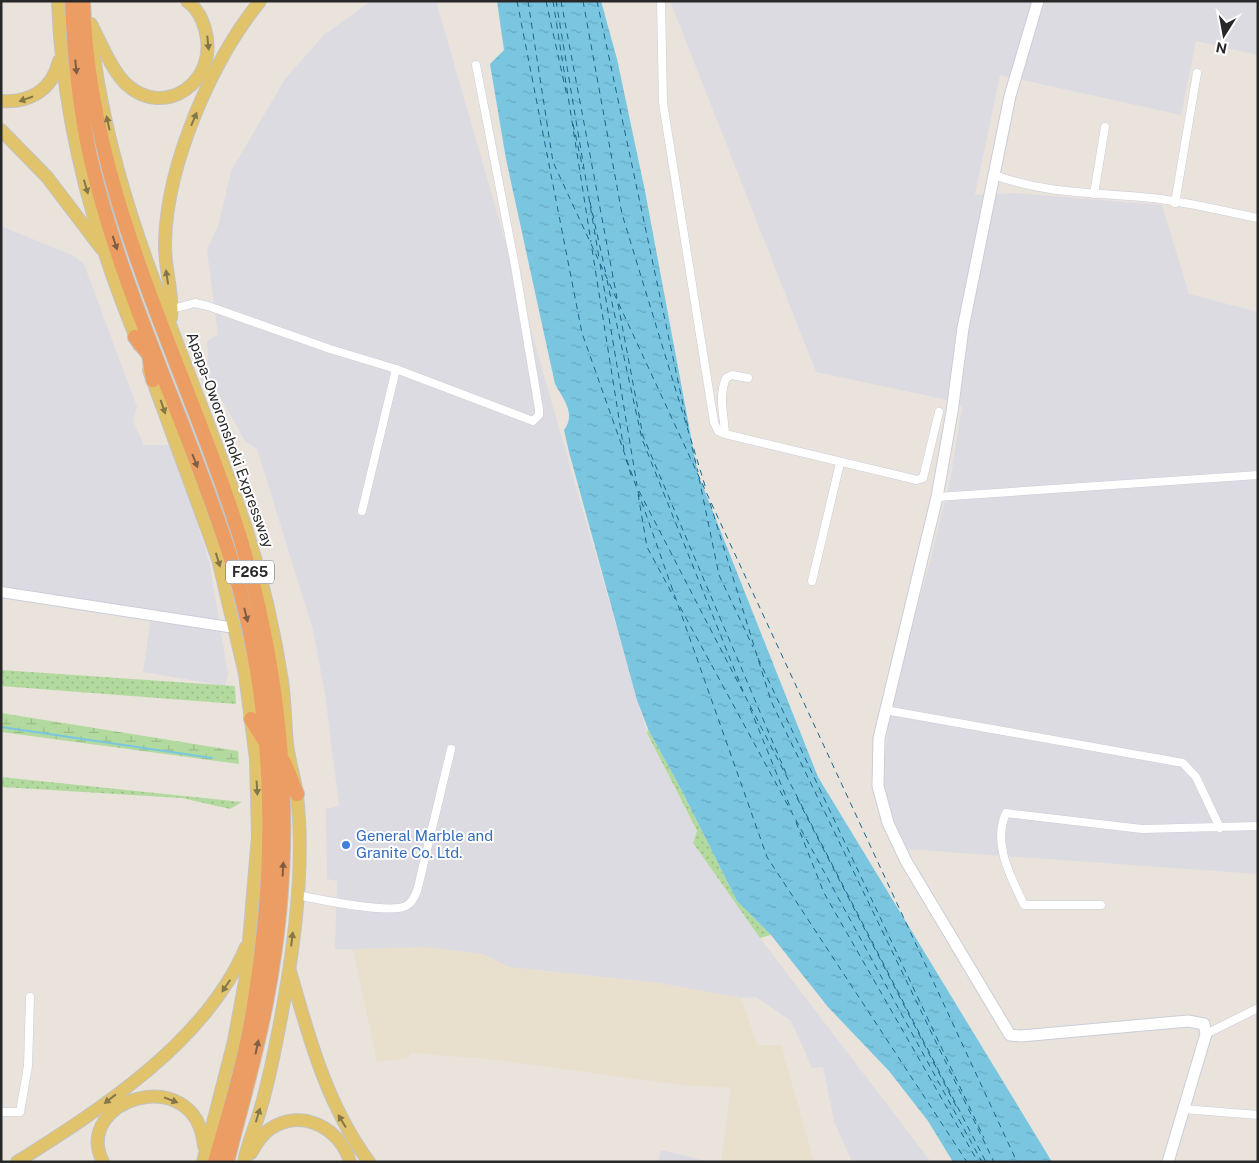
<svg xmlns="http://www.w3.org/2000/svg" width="1259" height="1163" font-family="'Public Sans',sans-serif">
  <defs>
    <pattern id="grass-dots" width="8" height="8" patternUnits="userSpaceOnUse" patternTransform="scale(1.25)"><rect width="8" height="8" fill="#b3da9e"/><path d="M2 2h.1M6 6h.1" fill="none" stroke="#9abb88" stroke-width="1.8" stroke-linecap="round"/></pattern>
    <pattern id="wetland-marsh" width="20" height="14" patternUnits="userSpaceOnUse" patternTransform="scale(1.25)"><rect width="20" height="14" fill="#b3da9e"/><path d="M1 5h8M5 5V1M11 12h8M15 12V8" fill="none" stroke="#9abb88"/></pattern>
    <pattern id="water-ripples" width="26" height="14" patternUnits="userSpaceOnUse" patternTransform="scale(1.25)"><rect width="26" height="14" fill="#7ac6e0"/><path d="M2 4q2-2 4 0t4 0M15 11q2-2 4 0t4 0" fill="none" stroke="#6aaac0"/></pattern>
  </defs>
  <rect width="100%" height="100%" fill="#e9e3dc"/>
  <path fill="#dddbe2" d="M 371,1 L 436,1 L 647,733 L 697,832 L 693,843 L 760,938 L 931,1162 L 852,1162 L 834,1121 L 823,1067 L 812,1068 L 791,1021 L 756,997 L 741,998 L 658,983 L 508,967 L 483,954 L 335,949 L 337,881 L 327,879 L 326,809 L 339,806 L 325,694 L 313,630 L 257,449 L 245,441 L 209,377 L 207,341 L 218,335 L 207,250 L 219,223 L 231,171 L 285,79 L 324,35 Z
    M 670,1 L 1258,1 L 1258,55 L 1196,41 L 1181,115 L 1000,75 L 975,195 L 1015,193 L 1162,205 L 1189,294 L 1258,312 L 1258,874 L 907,849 L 893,818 L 884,784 L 885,756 L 891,697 L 930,562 L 951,476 L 962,407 L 943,399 L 816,372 Z
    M 1,226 L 74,256 L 84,264 L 137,407 L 133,421 L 144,445 L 172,445 L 209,561 L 228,674 L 225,686 L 143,672 L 152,611 L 1,588 Z
    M 661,1150 L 711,1162 L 658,1162 Z"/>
  <path fill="#e9dfcd" d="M 425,947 L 483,954 L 508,967 L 658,983 L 741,998 L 757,1045 L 781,1045 L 814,1162 L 721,1162 L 731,1087 L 688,1086 L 489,1059 L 410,1053 L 409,1058 L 377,1062 L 353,949 Z"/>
  <path fill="url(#grass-dots)" d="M 1,670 L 235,686 L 236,704 L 1,686 Z
    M 648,729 L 682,791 L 737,901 L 771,935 L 760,938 L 693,843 L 697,831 L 647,733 Z
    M 1,777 L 242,802 L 230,809 L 182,798 L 1,787 Z"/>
  <path fill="url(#wetland-marsh)" d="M 1,713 L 238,751 L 239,764 L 1,732 Z"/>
  <path fill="url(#water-ripples)" d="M 497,1 L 601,1 L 617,59 L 645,191 L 698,474 L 818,777 L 1052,1162 L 953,1162 L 928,1121 L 889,1071 L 828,1007 L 771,935 L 737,901 L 682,791 L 648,729 L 637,700 L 569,452 L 564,430 C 576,414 564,400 555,384 L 506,159 L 490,64 L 504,50 Z"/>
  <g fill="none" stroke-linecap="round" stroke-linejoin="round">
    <path stroke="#7ac6e0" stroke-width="2" d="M 1,727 L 212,758"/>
    <path stroke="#1c6589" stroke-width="1" stroke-dasharray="6 5" stroke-linecap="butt" d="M 517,1 L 582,333 L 767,857 L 967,1162
      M 528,1 L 553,162 L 1017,1162
      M 546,1 L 567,96
      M 553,1 L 591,242
      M 556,1 L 599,258
      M 561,1 L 617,298
      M 583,1 L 622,214 L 706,489
      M 597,1 L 688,428
      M 573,124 L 583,169
      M 590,202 L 606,274
      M 592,249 L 624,450
      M 600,264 L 637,485
      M 607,280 L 642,439 L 743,691
      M 618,304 L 643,436 L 788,778
      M 692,447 L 698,472
      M 626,459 L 632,478
      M 699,478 L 719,575 L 753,647
      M 639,491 L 986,1162
      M 638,494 L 647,547 L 675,599
      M 710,503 L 771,701 L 994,1162
      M 680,607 L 982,1162
      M 758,658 L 984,1138
      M 750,708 L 791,809
      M 797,798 L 957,1108
      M 796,822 L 824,893 L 978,1162"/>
    <defs>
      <path id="minor" d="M 661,1 L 663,103 L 714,422 L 718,431 L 725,434
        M 994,175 C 1050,195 1095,192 1152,198 C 1187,202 1223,211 1258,218
        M 1094,194 L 1105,127
        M 1175,203 L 1197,73
        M 172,309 L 195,303 L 208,306 L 330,349 L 396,369 L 533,421 L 539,415 L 539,409 L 515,266 L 476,65
        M 748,378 L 732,375 L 726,378 C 718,397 724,414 725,434 L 917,480 L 923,478 L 939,412
        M 937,497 L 1258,475
        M 362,511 L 396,369
        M 812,581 L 840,463
        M 885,710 L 1183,763 L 1196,777 L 1220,828
        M 297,895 C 316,899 390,914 406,906 C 415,901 418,889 420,879 L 451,749
        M 1101,905 L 1024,905 C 1011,877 992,844 1006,813 L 1142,829 L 1258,826
        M 1206,1034 L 1258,1008
        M 1183,1109 L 1258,1115
        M 1,1112 L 20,1112 L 28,1066 L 30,997"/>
      <path id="tertiary" d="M 1,592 L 235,628"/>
      <path id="secondary" d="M 1038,1 L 1010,96 L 963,328 L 952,412 L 937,497 L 879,738 L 878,786 L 888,823 L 906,861 L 1010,1035 L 1021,1036 L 1188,1021 L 1204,1024 L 1206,1034 L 1168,1162"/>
      <path id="primary" d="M 58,1 C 62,119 94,237 139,345
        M 91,24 C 100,41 112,71 126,84 C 165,120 220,81 205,29 C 202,18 197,8 187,1
        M 92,41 C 112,212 192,366 246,528 C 262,577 274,629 282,681 C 285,702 285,723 287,744 C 289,762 295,778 297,796 C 306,871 292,964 277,1038 C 272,1064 266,1092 258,1117 C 253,1132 247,1146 244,1162
        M 1,101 C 30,103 52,90 59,61
        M 1,130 L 47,177 L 101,248
        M 171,318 C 174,294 164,268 165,242 C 167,164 211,62 260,1
        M 149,370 L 218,559 L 245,674 L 256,759 L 258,836 L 246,976 L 234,1041 L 203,1162
        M 290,971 C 309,1038 327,1105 369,1162
        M 251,1153 C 256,1144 262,1134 270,1129 C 302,1107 341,1129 350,1162
        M 17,1162 C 101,1109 206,1042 246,947
        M 103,1162 C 71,1100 196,1060 204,1146"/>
      <path id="motorway" d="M 72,1 C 74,53 79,105 90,156 C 122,295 188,423 231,559 C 275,703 279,856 254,1005 C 246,1058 230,1110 215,1162
        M 83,1 C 88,177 169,332 226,495 C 282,653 299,827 268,992 C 258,1050 241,1105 227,1162
        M 135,337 L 153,360
        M 149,355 L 153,380
        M 251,719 L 264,740
        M 284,762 L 297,794"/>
    </defs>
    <use href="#minor" stroke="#cacdd9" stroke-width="9"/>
    <use href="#tertiary" stroke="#cacdd9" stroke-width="12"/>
    <use href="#secondary" stroke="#cacdd9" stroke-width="13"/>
    <use href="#primary" stroke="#c3c3c3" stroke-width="14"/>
    <use href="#motorway" stroke="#c3c3c3" stroke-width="16"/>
    <use href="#minor" stroke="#fff" stroke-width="8"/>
    <use href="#tertiary" stroke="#fff" stroke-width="10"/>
    <use href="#secondary" stroke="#fff" stroke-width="11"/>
    <use href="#primary" stroke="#e0c36a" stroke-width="12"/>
    <use href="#motorway" stroke="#eb9d64" stroke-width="14"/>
  </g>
  <defs><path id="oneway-solid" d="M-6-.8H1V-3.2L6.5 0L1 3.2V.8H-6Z" transform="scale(1.25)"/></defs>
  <g fill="#847649">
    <use href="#oneway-solid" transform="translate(208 43) rotate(84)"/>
    <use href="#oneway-solid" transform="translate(26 99) rotate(161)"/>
    <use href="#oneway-solid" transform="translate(194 119) rotate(-67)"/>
    <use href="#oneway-solid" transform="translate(108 123) rotate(-102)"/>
    <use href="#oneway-solid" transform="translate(86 187) rotate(74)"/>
    <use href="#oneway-solid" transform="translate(167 277) rotate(-99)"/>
    <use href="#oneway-solid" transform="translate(163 407) rotate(71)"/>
    <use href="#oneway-solid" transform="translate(218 560) rotate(73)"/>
    <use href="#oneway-solid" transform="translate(257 788) rotate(87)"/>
    <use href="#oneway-solid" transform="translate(292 939) rotate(-83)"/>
    <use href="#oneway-solid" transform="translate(226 986) rotate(124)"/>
    <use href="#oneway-solid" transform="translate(110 1099) rotate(142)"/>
    <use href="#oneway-solid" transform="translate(171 1100) rotate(21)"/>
    <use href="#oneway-solid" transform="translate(258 1115) rotate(-73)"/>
    <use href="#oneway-solid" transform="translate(342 1121) rotate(-121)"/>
  </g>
  <g fill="#805d43">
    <use href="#oneway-solid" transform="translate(76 67) rotate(84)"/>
    <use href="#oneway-solid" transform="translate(115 243) rotate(72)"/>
    <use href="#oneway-solid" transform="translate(195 461) rotate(69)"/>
    <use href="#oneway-solid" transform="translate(246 615) rotate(76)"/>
    <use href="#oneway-solid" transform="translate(283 869) rotate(-87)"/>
    <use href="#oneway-solid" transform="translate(257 1047) rotate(-78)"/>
  </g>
  <circle fill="#3f7fe0" stroke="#fff" stroke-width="2" cx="346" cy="845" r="5"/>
  <g text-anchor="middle" stroke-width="4" stroke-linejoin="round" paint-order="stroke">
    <rect fill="#fff" stroke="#686868" stroke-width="1" x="226" y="560.5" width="48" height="23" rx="4"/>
    <g font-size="14" font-weight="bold" fill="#282828">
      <text x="250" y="577">F265</text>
    </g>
    <g font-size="15" fill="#282828" stroke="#fff">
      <text transform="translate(230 440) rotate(70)" y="5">Apapa-Oworonshoki Expressway</text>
    </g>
    <g font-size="15" fill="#366cbe" stroke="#fff" text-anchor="start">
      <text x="356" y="841">General Marble and<tspan x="356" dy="17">Granite Co. Ltd.</tspan></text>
    </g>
  </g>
  <rect width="1259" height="1163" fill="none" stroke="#282828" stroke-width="5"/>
  <g transform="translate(1224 35) rotate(191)" stroke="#ffffff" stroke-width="4" paint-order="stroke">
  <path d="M0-4L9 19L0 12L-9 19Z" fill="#282828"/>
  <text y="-8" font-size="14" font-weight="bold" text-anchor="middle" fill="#282828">N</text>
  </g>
</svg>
